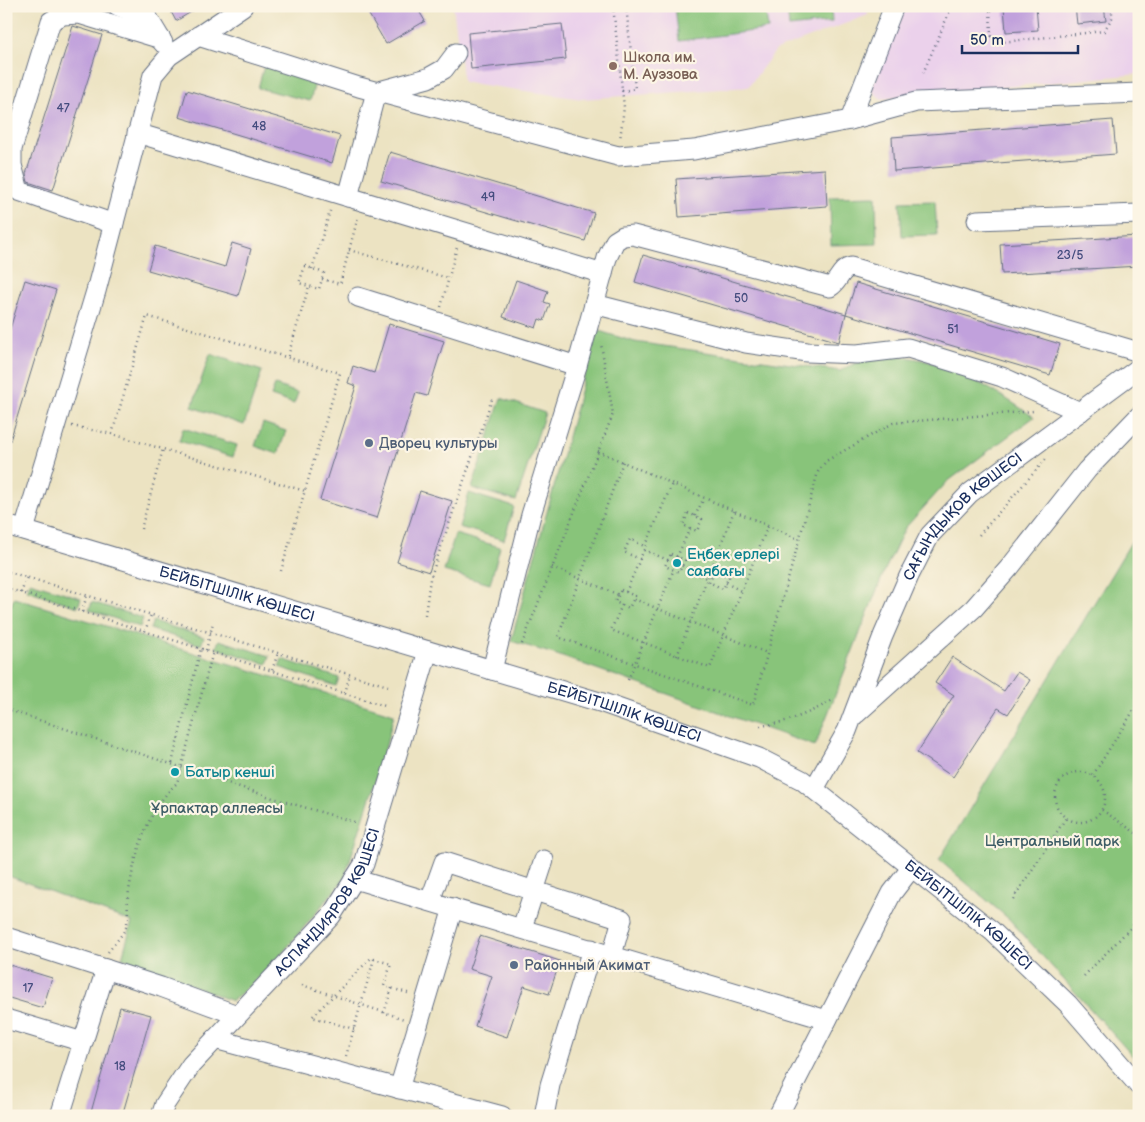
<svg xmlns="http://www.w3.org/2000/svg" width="1145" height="1122" font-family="'Balsamiq Sans',sans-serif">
  <rect width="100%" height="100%" fill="#fcf5e5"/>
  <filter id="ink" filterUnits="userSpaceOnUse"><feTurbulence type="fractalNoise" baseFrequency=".02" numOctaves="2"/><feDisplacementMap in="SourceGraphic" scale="10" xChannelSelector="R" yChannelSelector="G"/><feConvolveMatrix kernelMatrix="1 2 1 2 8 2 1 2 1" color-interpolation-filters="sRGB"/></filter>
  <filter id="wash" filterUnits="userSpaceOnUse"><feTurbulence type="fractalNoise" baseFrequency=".0096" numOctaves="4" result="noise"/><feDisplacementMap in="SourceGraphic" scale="20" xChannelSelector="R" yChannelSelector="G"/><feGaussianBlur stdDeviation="1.12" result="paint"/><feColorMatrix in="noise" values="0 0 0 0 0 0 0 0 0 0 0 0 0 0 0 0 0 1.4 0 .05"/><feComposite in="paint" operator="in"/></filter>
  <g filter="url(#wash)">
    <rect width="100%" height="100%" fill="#ece3c2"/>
    <path fill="#ebd1eb" d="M 453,6 L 867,6 L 868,15 L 776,50 L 748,87 L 582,99 L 463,82 Z
      M 906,6 L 1139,6 L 1139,74 L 881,99 L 871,90 Z"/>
    <path fill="#88c47a" stroke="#527a6c" d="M 675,6 L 765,6 L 768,29 L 679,41 Z
      M 787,6 L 831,6 L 832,22 L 789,27 Z
      M 264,66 L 316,79 L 310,101 L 258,88 Z
      M 876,196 L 877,244 L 831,245 L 830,197 Z
      M 935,201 L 937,235 L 902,236 L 900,202 Z
      M 599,331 L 635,342 L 840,371 C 905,332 979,380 1034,417 L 947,482 L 905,528 L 884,572 L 815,746 L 557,655 L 511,641 L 576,408 L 589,355 Z
      M 210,354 L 262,371 L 244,425 L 192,407 Z
      M 275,385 L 298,393 L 294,404 L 271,396 Z
      M 501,398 L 545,413 L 516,501 L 472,488 Z
      M 263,423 L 286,431 L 278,454 L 255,446 Z
      M 183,428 L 237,445 L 233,457 L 179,441 Z
      M 469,493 L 514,507 L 504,540 L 459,527 Z
      M 1139,529 L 1139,1063 L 1009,919 L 939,860 Z
      M 455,534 L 500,547 L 490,584 L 444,571 Z
      M 30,582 L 81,598 L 78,607 L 27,590 Z
      M 14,598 L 394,714 L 383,757 L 344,879 L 270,968 L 232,1001 L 122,958 L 132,922 L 6,875 L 6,617 Z
      M 92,602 L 143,618 L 140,627 L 89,610 Z
      M 153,621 L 204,637 L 201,645 L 150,629 Z
      M 219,640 L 270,656 L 267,664 L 216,648 Z
      M 282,659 L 339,678 L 336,686 L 279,667 Z"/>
    <g id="blocks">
      <path fill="#c1a1dc" d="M 168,6 L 201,6 L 176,21 Z
        M 364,6 L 416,6 L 425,21 L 386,44 Z
        M 1004,6 L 1036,6 L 1038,30 L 1006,32 Z
        M 1075,6 L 1104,6 L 1106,21 L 1077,24 Z
        M 562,24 L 566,59 L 471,69 L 468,33 Z
        M 73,26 L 102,35 L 53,190 L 28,182 L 26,174 Z
        M 187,90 L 340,136 L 332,163 L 179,117 Z
        M 1113,120 L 1116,154 L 894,171 L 892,137 Z
        M 390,152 L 594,213 L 585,241 L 381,181 Z
        M 825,169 L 827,206 L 679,217 L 676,179 Z
        M 1139,236 L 1139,266 L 1002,274 L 1000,244 Z
        M 232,243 L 251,249 L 238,296 L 148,270 L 155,246 L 225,267 Z
        M 643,255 L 846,314 L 839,342 L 635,282 Z
        M 25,280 L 56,290 L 9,444 L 6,444 L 6,342 Z
        M 516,280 L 548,291 L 544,302 L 550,304 L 544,321 L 539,319 L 536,328 L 503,317 Z
        M 856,283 L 1060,344 L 1050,375 L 846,314 Z
        M 389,324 L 444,341 L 427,396 L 416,393 L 377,518 L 320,500 L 356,386 L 348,383 L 353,366 L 374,373 Z
        M 420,491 L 452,501 L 429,572 L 397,562 Z
        M 952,657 L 1004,691 L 1017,672 L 1030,680 L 1008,714 L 998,708 L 953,777 L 917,753 L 954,695 L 935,683 Z
        M 480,936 L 560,961 L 549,994 L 524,986 L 507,1037 L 475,1026 L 492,976 L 469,969 Z
        M 6,964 L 52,978 L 43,1008 L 6,997 Z
        M 120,1007 L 151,1015 L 122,1116 L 90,1116 Z"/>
    </g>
  </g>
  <g filter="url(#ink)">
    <use href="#blocks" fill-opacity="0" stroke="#646e81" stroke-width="1"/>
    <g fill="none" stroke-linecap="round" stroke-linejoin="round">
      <defs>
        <g id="minor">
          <path d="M 118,6 L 148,18 L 163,43"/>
          <path d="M 198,36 L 359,87 L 618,156 L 694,150 L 850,120 L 916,102 L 1139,93"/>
          <path d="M 850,120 L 894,6"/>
          <path d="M 137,133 L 603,274"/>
          <path d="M 348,197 L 376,92 L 428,78 L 444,69 L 456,53"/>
          <path d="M 977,220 L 1139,214"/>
          <path d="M 114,224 L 19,191 L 12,165 L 12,149 L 51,21 L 63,15 L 79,14 L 161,39"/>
          <path d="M 358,297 L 577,366"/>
          <path d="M 594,304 L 746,343 L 807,352 L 857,354 L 908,348 L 1002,377 L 1080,412"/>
          <path id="s1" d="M 6,525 L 603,703 L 759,758 L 802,780 L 992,931 L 1068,1004 L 1139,1086"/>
          <path d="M 24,530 L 96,291 L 153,75 L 169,56 L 243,6"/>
          <path d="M 492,670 L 531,515 L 577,366 L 607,258 L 615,241 L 623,236 L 633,235 L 830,287 C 839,282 840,269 851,267 L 1139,352"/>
          <path d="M 856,714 L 974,608 L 1010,567 L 1087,470 L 1139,416"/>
          <path id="s2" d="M 814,789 L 847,731 L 883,636 L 909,576 L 930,535 L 970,493 L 1139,368"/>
          <path d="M 354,879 L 827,1020"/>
          <path d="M 430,901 L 444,862 L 622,919 L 612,955"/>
          <path d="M 522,928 L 544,860"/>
          <path d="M 6,937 L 161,987 L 237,1015"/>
          <path d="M 6,1019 L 83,1042 L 60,1116"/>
          <path d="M 215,1039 L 502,1116"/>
          <path d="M 83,1042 L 106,969"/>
          <path d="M 399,1089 L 453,908"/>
          <path id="s3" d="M 161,1116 L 165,1104 L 191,1065 L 331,916 L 364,864 L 428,651"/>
          <path d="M 544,1116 L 550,1085 L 592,949"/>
          <path d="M 778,1116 L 892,893 L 912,867"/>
        </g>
      </defs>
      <use href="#minor" stroke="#646e81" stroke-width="21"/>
      <path stroke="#646e81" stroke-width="2.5" stroke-dasharray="1 4" stroke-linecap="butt" d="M 613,6 L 624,107 L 620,140
        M 990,6 L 991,36 L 1002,42 L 1104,31 L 1112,18 L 1112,6
        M 923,73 L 952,6
        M 622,91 L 635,89 L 626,6
        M 349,250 L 448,278
        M 305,266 L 324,273 L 319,289 L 299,283 Z
        M 312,269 L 331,208
        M 322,279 L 340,284 L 358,217
        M 441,307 L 457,247
        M 288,356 L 309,286
        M 72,426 L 112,434
        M 598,451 L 798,539
        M 623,462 L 558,637 L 753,705 L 818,472 L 826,461 L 893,423 L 1034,411
        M 688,513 L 702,519 L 697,531 L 683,525 Z
        M 695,516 L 704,498
        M 141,529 L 163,449
        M 979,535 L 1046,459
        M 644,550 L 668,560
        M 671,554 L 685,560 L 679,572 L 665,566 Z
        M 677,557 L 690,528
        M 640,559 L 624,552 L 630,539 L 646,547
        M 682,566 L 708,579
        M 552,567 L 619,595
        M 715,570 L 729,577 L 723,589 L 709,582 Z
        M 281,571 L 340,373 L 147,316 L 112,434 L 305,491
        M 9,572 L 388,686
        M 726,583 L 741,591
        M 6,588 L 385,706
        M 621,590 L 635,596 L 629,608 L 615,602 Z
        M 626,592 L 672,484
        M 21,593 L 27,577
        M 634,599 L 767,653
        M 622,605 L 611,630 L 710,668 L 768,526
        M 82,612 L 87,595
        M 425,615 L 430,579 L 492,399
        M 145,631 L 151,615
        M 522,644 L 613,414 L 601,344
        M 206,650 L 213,623
        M 677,656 L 734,511
        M 272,670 L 278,653
        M 628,680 L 674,569
        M 345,693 L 350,674
        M 6,709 L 273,798 L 358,823
        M 760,726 C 787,723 810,713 833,700
        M 172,763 L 201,648
        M1055 797a25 25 0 1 1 50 0a25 25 0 1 1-50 0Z
        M 1093,775 L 1139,702
        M 1102,810 L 1139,835
        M 1013,899 L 1066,818
        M 108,952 C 114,944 122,936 126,927 C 129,919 127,906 128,897 C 134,857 146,811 177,783 L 213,652
        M 1084,976 L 1139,919
        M 302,985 L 404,1019
        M 384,1013 L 392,988
        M 354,1029 L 312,1017 L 371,958 L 391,964 L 384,986 L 411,994
        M 346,1056 L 374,959"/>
      <use href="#minor" stroke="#fff" stroke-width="19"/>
    </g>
  </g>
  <circle fill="#8d6e63" stroke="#fcf5e5" stroke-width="2" cx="613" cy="66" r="5"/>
  <g fill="#5c6f8a" stroke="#fcf5e5" stroke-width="2">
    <circle cx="369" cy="443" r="5"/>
    <circle cx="514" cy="965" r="5"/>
  </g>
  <g fill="#0f9aa8" stroke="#fcf5e5" stroke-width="2">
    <circle cx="677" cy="563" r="5"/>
    <circle cx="175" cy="772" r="5"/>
  </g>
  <g text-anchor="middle" stroke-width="4.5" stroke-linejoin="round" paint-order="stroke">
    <g font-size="12" fill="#444c7e">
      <text x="63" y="112">47</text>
      <text x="259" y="130">48</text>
      <text x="488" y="201">49</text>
      <text x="1070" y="259">23/5</text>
      <text x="741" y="302">50</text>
      <text x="953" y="333">51</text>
      <text x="28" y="992">17</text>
      <text x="120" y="1070">18</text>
    </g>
    <g font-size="15" fill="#785e54" stroke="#fcf5e5" text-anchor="start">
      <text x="623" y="62">Школа им.<tspan x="623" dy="17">М. Ауэзова</tspan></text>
    </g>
    <g font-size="15" fill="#4e5e75" stroke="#fcf5e5" text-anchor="start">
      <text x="379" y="448">Дворец культуры</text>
      <text x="524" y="970">Районный Акимат</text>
    </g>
    <g font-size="15" fill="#1b2f5e" stroke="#fcf5e5">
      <text dy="5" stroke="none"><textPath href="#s2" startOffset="315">САҒЫНДЫҚОВ КӨШЕСІ</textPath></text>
      <text dy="5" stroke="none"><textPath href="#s1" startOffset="241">БЕЙБІТШІЛІК КӨШЕСІ</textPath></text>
      <text dy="5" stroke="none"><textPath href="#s1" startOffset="646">БЕЙБІТШІЛІК КӨШЕСІ</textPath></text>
      <text dy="5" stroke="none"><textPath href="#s3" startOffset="274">АСПАНДИЯРОВ КӨШЕСІ</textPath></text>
      <text dy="5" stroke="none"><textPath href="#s1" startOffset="1051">БЕЙБІТШІЛІК КӨШЕСІ</textPath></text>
    </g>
    <g font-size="15" fill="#0d838f" stroke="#fcf5e5" text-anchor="start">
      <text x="687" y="559">Еңбек ерлері<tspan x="687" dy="17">саябағы</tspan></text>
      <text x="185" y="777">Батыр кенші</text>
    </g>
    <g font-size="15" fill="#3c5c66" stroke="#fcf5e5">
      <text x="217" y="813">Ұрпактар аллеясы</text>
      <text x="1052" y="846">Центральный парк</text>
    </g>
  </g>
  <rect width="1145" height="1122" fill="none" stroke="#fcf5e5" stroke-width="25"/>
  <path d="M962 45v8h116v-8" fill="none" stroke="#1b2f5e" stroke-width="2.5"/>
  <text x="970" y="45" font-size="15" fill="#1b2f5e" stroke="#fcf5e5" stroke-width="4" paint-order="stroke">50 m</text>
</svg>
